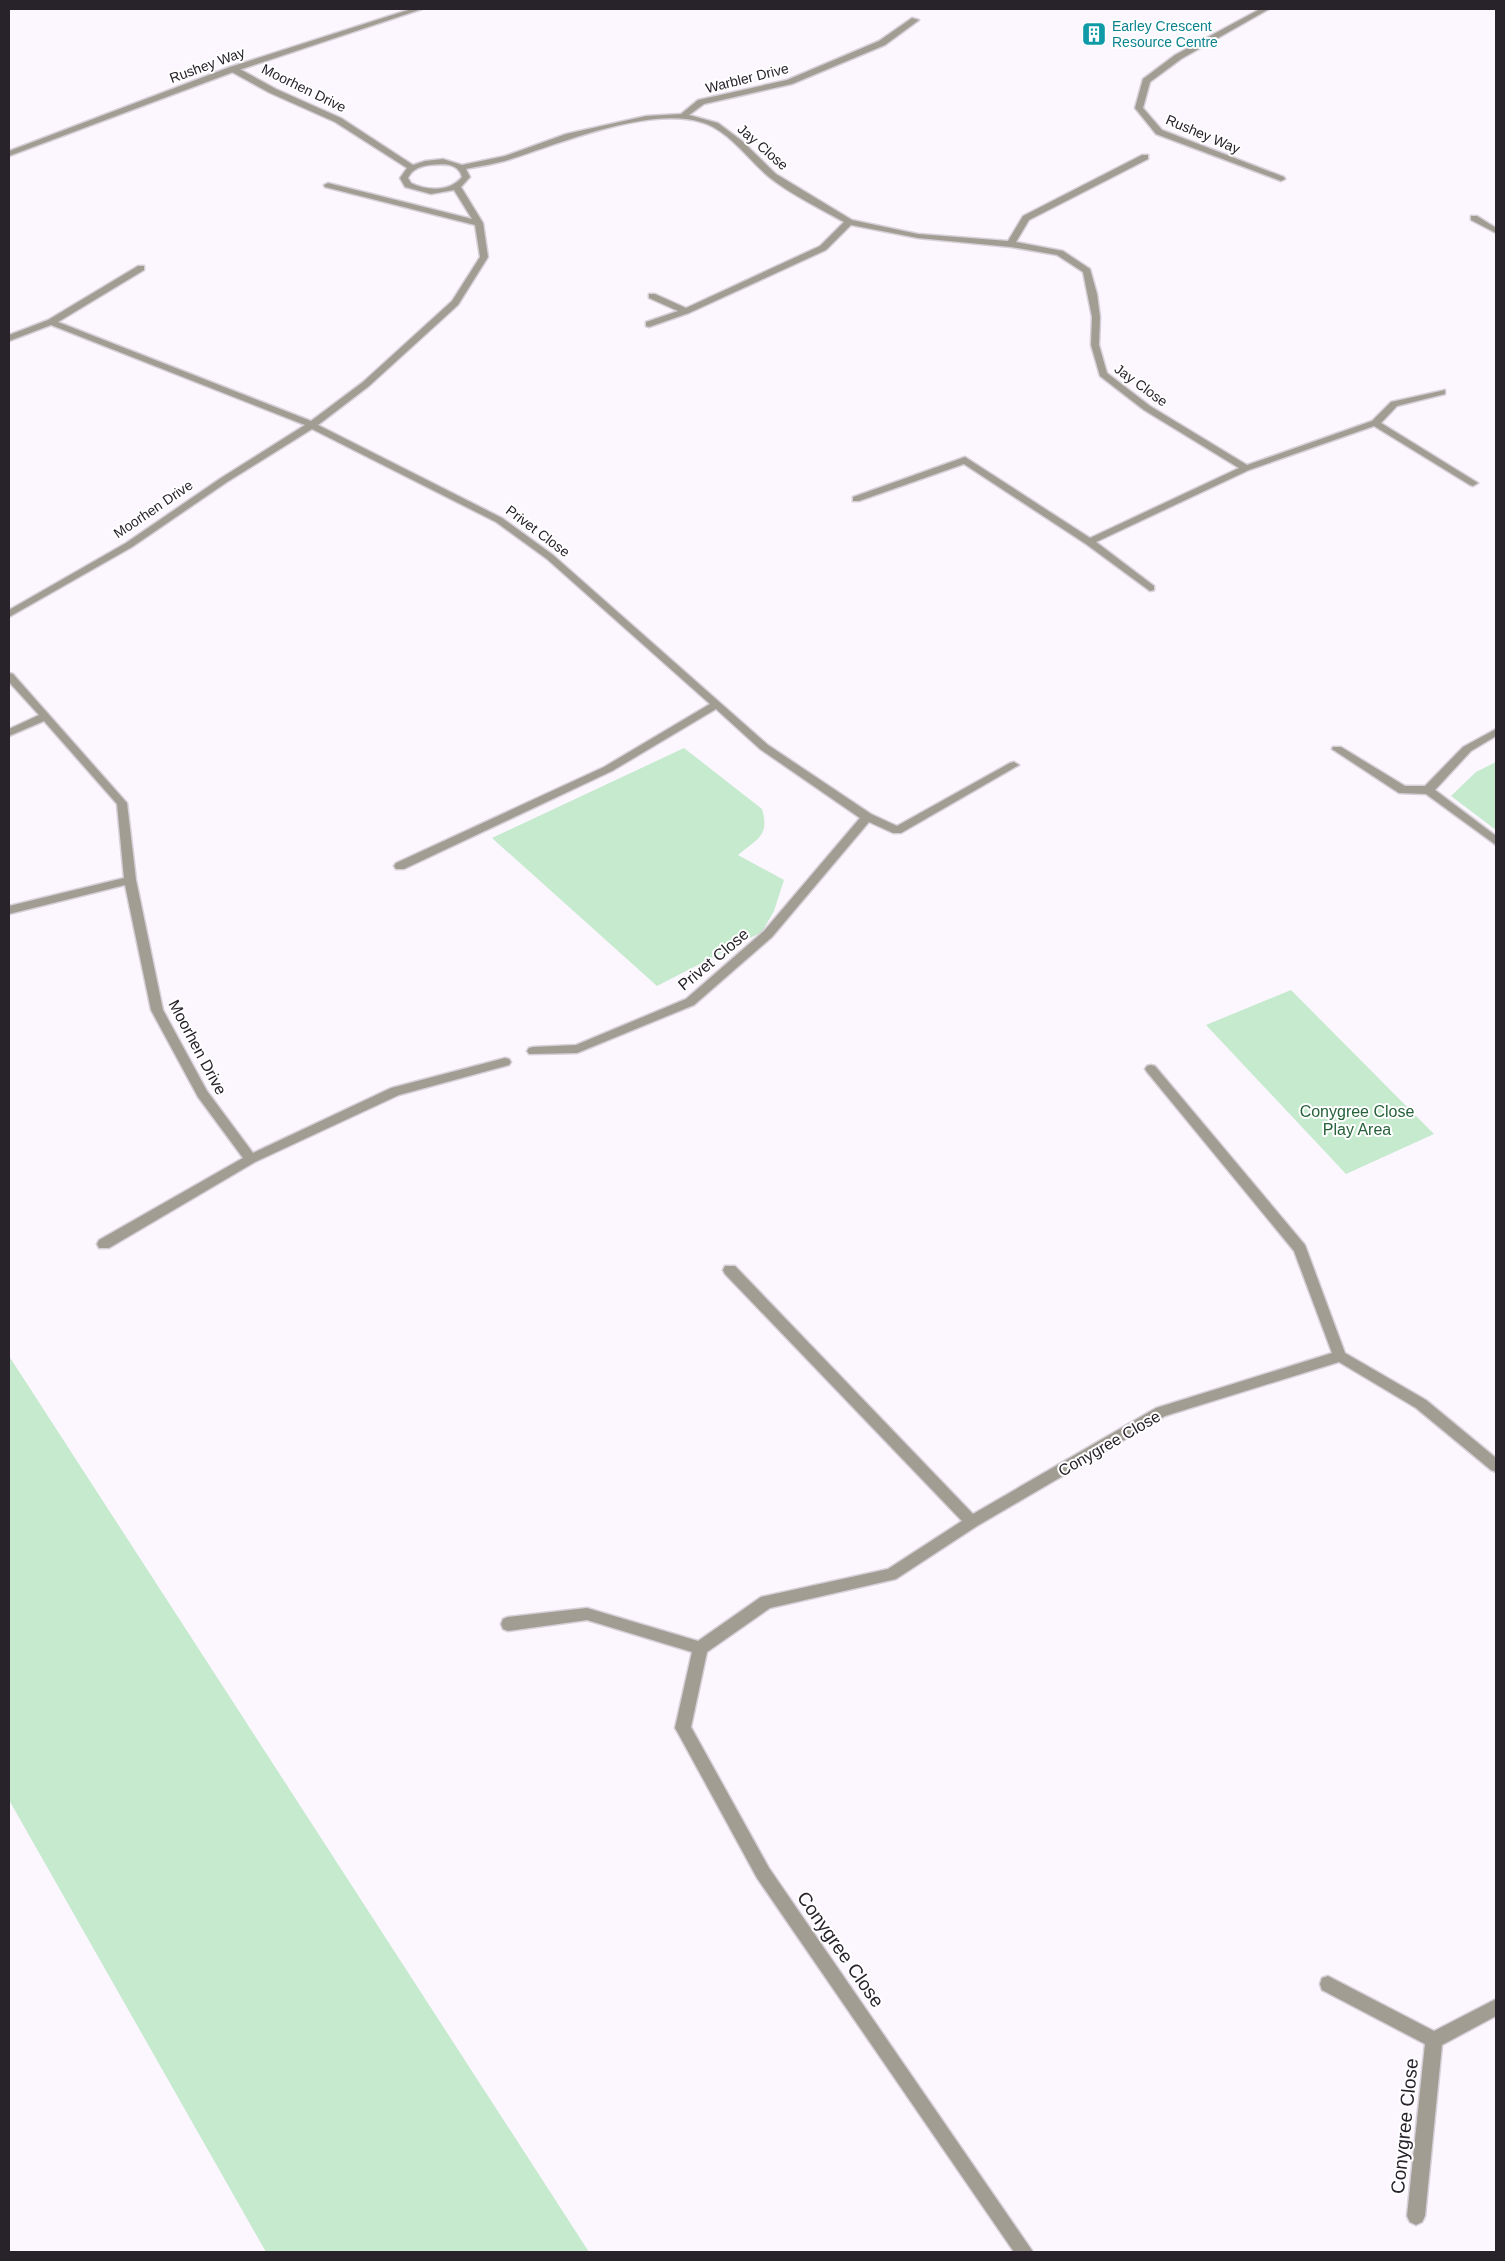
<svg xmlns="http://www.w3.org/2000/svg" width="1505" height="2261" font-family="Arial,sans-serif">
  <rect width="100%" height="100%" fill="#fcf6ff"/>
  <path fill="#c5eacd" d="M 684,748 L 762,809 C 770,836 757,839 738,855 L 784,880 L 774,911 L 762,932 L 657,986 L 492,838 Z
    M 1496,762 L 1496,830 L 1451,796 L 1476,772 Z
    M 1291,990 L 1434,1134 L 1346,1174 L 1206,1025 Z
    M 9,1356 L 589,2252 L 266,2252 L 9,1800 Z"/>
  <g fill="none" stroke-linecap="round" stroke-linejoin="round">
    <defs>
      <path id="minor" d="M 1260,9 L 1269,9 L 1181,59 L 1150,82 L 1143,108 L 1162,130 L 1284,177 L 1285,179 L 1281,181 L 1156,134 L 1135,108 L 1143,79 L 1175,55 Z
        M 912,18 L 919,20 L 885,45 L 792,84 L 704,104 L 689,115 L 718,123 L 742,141 L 776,174 L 852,220 L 918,234 L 1008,241 L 1023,216 L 1142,155 L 1148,155 L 1148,159 L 1029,220 L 1016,242 L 1063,251 L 1090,269 L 1097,294 L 1100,317 L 1099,345 L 1107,373 L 1150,406 L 1247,465 L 1372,421 L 1391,402 L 1445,390 L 1445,394 L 1397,406 L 1381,423 L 1478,483 L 1473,486 L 1470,485 L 1374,426 L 1249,470 L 1096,542 L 1154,586 L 1154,590 L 1150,591 L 1086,544 L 964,464 L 859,501 L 853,501 L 853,497 L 965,457 L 1090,538 L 1239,468 L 1144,410 L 1100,376 L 1091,345 L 1092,317 L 1083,272 L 1057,255 L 1011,247 L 918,238 L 851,225 L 826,250 L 689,313 L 649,327 L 646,326 L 646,322 L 678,311 L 649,298 L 649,294 L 655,294 L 686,308 L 820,246 L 844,222 C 821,209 790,194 769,177 C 750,161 735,139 713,127 C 662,100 562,143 511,159 C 497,164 481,166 466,169 L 470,177 L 461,187 L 483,223 L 488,257 L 458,305 L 369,386 L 318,425 L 502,518 L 553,555 L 768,745 L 871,814 L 897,826 L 1010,763 L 1014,762 L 1019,765 L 901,833 L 893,833 L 869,822 L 772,937 L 694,1005 L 577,1053 L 529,1054 L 527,1051 L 529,1048 L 533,1047 L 576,1045 L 686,999 L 764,931 L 860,818 L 760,749 L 716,709 L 612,771 L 404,869 L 396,869 L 394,866 L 396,863 L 604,767 L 710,704 L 547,559 L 496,522 L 312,429 L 227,482 L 132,547 L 9,617 L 9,610 L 126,543 L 221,478 L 305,425 L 51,325 L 9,341 L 9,335 L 48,320 L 138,266 L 144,266 L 144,270 L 58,322 L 311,421 L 363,382 L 452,301 L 480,257 L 475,225 L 325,187 L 324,185 L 328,183 L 472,219 L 454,190 L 431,194 L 405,187 L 400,178 L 407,168 L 335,122 L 270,93 L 230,71 L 230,67 L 236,67 L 276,89 L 341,118 L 413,165 L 425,161 L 443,159 L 462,165 L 505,156 L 566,134 L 646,116 L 681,114 L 698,100 L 787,80 L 879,41 ZM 430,165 C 442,164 458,162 462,177 C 450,192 428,191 411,183 L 408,178 C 412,169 421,166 430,165 Z
        M 1471,216 L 1477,216 L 1496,228 L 1496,233 L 1471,220 Z
        M 9,673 L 13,674 L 127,803 L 136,880 L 163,1010 L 207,1091 L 253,1153 L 391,1088 L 505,1058 L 509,1059 L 511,1062 L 509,1065 L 399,1095 L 255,1162 L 109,1248 L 99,1248 L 97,1244 L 99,1240 L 243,1158 L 198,1097 L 151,1010 L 125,885 L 9,914 L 9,906 L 124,878 L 117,804 L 44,721 L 9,736 L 9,729 L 39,715 L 9,682 Z
        M 1496,729 L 1496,736 L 1471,751 L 1435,790 L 1496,836 L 1496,845 L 1426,794 L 1399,793 L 1332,749 L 1333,747 L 1341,747 L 1405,786 L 1425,786 L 1463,747 Z
        M 1151,1065 L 1155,1066 L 1305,1245 L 1345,1353 L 1426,1400 L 1496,1458 L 1496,1472 L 1491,1470 L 1416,1408 L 1339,1362 L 1165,1416 L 977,1526 L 896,1579 L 770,1608 L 707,1652 L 691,1727 L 769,1868 L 1033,2252 L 1014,2252 L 757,1878 L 678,1733 L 675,1728 L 692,1652 L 587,1620 L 508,1631 L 503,1629 L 501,1624 L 503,1619 L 508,1617 L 587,1608 L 698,1641 L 761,1597 L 888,1569 L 962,1521 L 725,1274 L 723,1270 L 725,1266 L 735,1266 L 973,1514 L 1156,1408 L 1332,1353 L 1294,1251 L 1147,1072 L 1145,1069 L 1147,1066 Z
        M 1328,1976 L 1434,2031 L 1496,1999 L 1496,2016 L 1442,2045 L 1425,2216 L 1422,2222 L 1416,2225 L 1410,2222 L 1407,2216 L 1425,2044 L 1322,1990 L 1320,1984 L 1322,1978 Z"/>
      <path id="tertiary" d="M 411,9 L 422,9 L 236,71 L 9,156 L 9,151 L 230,67 Z"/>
    </defs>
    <use href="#minor" stroke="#d6d0d9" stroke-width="3"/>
    <use href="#tertiary" stroke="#d6d0d9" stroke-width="3"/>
    <use href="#minor" fill="#a29d93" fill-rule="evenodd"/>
    <use href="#tertiary" fill="#a29d93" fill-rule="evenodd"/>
  </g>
  <defs>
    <symbol id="building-square" viewBox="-11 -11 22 22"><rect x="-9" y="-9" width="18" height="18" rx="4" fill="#0f9aa8" stroke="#fff"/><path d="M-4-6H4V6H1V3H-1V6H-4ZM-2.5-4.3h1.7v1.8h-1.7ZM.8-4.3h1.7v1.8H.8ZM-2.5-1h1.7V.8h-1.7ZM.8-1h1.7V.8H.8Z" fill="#fff"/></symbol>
  </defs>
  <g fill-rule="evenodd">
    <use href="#building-square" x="1080" y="20" width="28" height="28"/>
  </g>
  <g text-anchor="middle" stroke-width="4" stroke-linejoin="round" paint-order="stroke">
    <g font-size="14" fill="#0d838f" stroke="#fff" text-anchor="start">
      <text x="1112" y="31">Earley Crescent<tspan x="1112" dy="16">Resource Centre</tspan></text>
    </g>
    <g font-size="14" fill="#28222b" stroke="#fff">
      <text transform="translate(207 65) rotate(-20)" y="5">Rushey Way</text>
      <text transform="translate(747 78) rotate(-14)" y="5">Warbler Drive</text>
      <text transform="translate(304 88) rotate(26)" y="5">Moorhen Drive</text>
      <text transform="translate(1203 134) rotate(23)" y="5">Rushey Way</text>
      <text transform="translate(763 147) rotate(41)" y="5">Jay Close</text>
      <text transform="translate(1141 385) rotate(36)" y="5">Jay Close</text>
      <text transform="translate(153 509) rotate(-34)" y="5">Moorhen Drive</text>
      <text transform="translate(538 531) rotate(37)" y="5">Privet Close</text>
    </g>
    <g font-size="16" fill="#28222b" stroke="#fff">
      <text transform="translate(713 959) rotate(-40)" y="6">Privet Close</text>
      <text transform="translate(198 1047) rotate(62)" y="6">Moorhen Drive</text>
      <text transform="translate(1109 1443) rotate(-30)" y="6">Conygree Close</text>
    </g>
    <g font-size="16" fill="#27613a" stroke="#fff">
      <text x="1357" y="1117">Conygree Close<tspan x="1357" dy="18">Play Area</tspan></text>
    </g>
    <g font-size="19" fill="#28222b" stroke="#fff">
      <text transform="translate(841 1949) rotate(55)" y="7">Conygree Close</text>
      <text transform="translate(1404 2126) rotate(-84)" y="7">Conygree Close</text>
    </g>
  </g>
  <rect width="1505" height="2261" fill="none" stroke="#28222b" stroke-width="20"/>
</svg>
